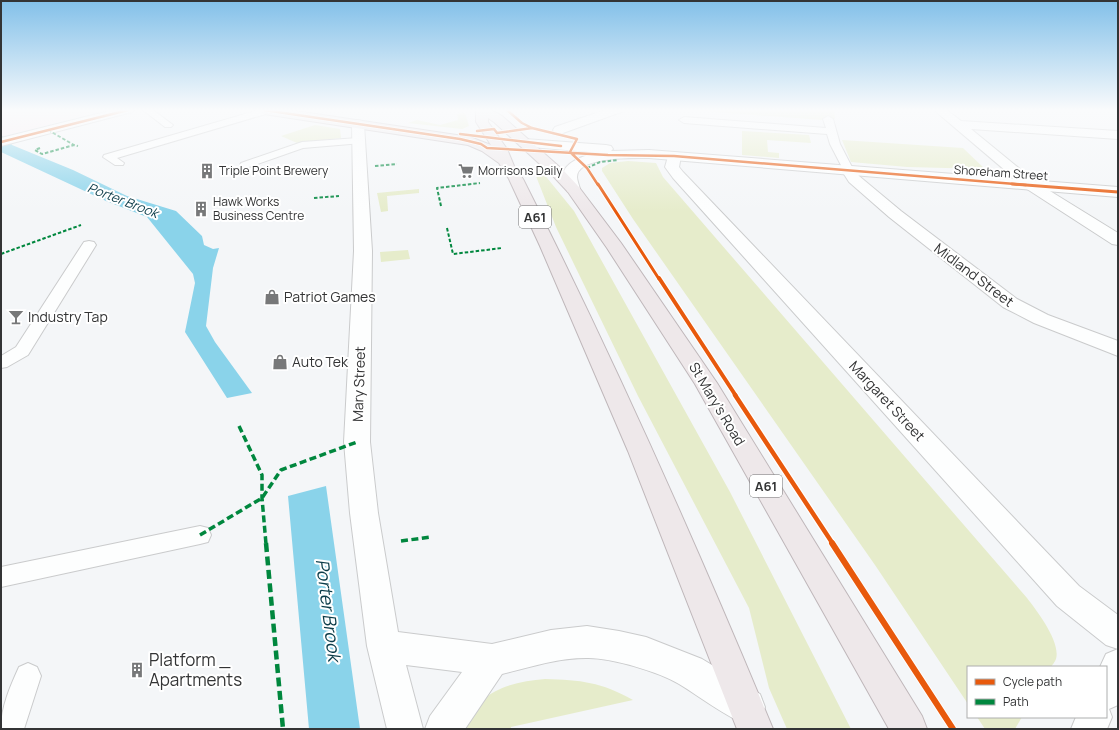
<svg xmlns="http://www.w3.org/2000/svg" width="1119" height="730" font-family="Manrope,sans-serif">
  <rect width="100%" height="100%" fill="#f4f6f8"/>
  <path fill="#f9ecf0" d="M 1,110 L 105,110 L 1,137 Z"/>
  <path fill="#e6eccb" d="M 688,110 L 834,110 L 835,119 L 823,120 Z
    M 465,113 L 469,126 L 462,129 L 408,123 L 417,120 L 440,125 L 458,120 L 457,114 Z
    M 315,125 L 340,129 L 341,138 L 297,143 L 281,136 Z
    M 742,131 L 809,135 L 811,143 L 767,140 L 768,152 L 779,153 L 779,158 L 742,155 Z
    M 842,140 L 963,148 L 985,169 L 907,167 L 851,162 Z
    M 628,161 L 656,163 L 663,177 L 1027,598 C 1037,611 1061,642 1056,659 C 1055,662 1052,665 1051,667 L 968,667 L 968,704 L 875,565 L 633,219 L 602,171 L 602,168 L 610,163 Z
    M 539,168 L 574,211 L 730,492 L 851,729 L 787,729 L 769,688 L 749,608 L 638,396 L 556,227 L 534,171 Z
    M 419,189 L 419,193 L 387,196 L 388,211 L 381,212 L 377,193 Z
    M 408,250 L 410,259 L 381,262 L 380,252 Z
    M 545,679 C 581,680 601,682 633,700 L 511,727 L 511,729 L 463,729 C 469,720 474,708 482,701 C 498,685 523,681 545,679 Z
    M 977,717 L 1022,717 L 1015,729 L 985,729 Z"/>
  <path fill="#8ad3ea" d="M 2,136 L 9,140 L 12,145 L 73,170 L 127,196 L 176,211 L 202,236 L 204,245 L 213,249 L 219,248 L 213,268 L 206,326 L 215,342 L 252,393 L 227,398 L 185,332 L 195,283 L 193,274 L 147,217 L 106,201 L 1,152 L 1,137 Z
    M 326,486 L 360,729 L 309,729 L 288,496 Z"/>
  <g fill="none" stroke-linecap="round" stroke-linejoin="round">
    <defs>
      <path id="service" d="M 143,110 L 153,110 L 173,125 L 171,127 L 165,127 Z
        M 259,110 L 271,111 L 269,113 L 117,158 L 124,163 L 123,165 L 115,165 L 103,157 L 104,155 Z
        M 828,116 L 833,119 L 840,144 L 854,171 L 853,173 L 845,173 L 844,171 L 830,144 L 827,134 L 684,123 L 679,120 L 684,117 L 826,128 L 823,119 Z
        M 358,138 L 362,139 L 363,141 L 362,143 L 303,148 L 249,167 L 245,168 L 240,165 L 241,163 L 302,142 Z
        M 89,241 L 94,242 L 96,245 L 28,355 L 7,367 L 1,368 L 1,356 L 16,347 L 82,245 L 84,242 Z
        M 200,526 L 208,528 L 211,535 L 208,542 L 200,544 L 1,587 L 1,567 Z
        M 28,663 L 37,667 L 41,676 L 24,729 L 1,729 C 1,707 10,687 19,667 Z"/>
      <path id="minor" d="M 605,110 L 623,110 L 621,112 L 563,133 L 555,133 L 553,130 L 555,127 Z
        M 934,110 L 947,110 L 961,121 L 1118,131 L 1118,139 L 971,129 L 1037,183 L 1118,233 L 1118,245 L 1112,244 L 1027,189 Z
        M 358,120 L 362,121 L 364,124 L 372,251 L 370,442 L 378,513 L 398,632 L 492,644 L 551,630 L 587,626 L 619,631 L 646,637 L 702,659 L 760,694 L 765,707 L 760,720 L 747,725 C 723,715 702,698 679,684 C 659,672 610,657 586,658 C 558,658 530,667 502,674 L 465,729 L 425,729 L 430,716 L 462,672 L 406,665 L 423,729 L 387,729 L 367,646 L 350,513 L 344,442 L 354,251 L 352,124 L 354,121 Z
        M 674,152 L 679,153 L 681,156 L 679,167 L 683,172 L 1079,586 L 1118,615 L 1118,705 L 1109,709 L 1112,717 L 1107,729 L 1071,729 L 1076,717 L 1106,717 L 1106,667 L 1100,667 L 1106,654 L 1118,649 L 1106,645 L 1057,606 L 673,178 L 665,167 L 669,153 Z
        M 849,167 L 854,168 L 859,176 L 901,211 L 1017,299 L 1048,315 L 1118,341 L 1118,356 L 1034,323 L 1003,307 L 889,217 L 849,182 L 842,171 L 844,168 Z"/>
      <path id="tertiary" d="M 113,110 L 134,110 L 132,112 L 1,146 L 1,138 Z
        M 525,139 L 606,145 L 611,146 L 613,149 L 611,151 L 649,150 L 1118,187 L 1118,197 L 649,158 C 635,158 577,156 577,177 C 577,180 579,185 580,189 L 578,192 L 573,193 L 568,192 C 550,167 580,155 600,153 L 520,146 L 518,143 L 520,140 Z"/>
      <path id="trunk" d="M 258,110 L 289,110 L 470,137 L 491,145 L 476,122 L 476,110 L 491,110 L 502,116 L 564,171 L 578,186 L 621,243 L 717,383 L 922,716 L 927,729 L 889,729 L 695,384 L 607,248 L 568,192 L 554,177 L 494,122 L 488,118 L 488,122 L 507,149 L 514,166 L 523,179 C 614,359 696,543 773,729 L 737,729 L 628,451 L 540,246 L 509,179 L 499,163 L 482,151 L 468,145 L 264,114 Z"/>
    </defs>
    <use href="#service" stroke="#cacbcc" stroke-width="2"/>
    <use href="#minor" stroke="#cacbcc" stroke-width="2"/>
    <use href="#tertiary" stroke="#cacbcc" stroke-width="2"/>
    <use href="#trunk" stroke="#bfb7ba" stroke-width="2"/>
    <use href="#service" fill="#fdfefe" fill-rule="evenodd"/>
    <use href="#minor" fill="#fdfefe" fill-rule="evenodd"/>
    <use href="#tertiary" fill="#fdfefe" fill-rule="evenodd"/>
    <use href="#trunk" fill="#eee8ea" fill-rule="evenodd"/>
    <path stroke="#00873e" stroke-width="2" stroke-dasharray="3.5 2" stroke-linecap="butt" d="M 48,130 L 74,145
      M 40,148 L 35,150 L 42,154 L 74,145 L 78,146
      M 375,166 L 397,164
      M 587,168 L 600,162 L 618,160
      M 314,198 L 339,196
      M 441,206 L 437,188 L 480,183
      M 447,228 L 453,254 L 502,248
      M 1,254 L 81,225"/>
    <path stroke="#00873e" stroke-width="3.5" stroke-dasharray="7 3.5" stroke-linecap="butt" d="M 239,426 L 262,475 L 262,498 L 266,544
      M 200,535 L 262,498 L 281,470 L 357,442
      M 401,541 L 431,537"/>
    <path stroke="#00873e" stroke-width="4.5" stroke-dasharray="9 4.5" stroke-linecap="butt" d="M 266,543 L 283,729"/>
    <defs>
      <path id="cycleway-far4" d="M 264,110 L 460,139 L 481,144 L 487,148 L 608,155 L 674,156 L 1026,185
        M 507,110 L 522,123 L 532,128 L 577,139 L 570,152 L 587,168 L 598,185
        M 477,131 L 494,129 L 497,133 L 532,128
        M 460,134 L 561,146
        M 1,142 L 128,110"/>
      <path id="cycleway-far3" d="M 598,184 L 659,279
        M 1012,184 L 1118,192"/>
      <path id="cycleway-far2" d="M 659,278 L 736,396"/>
      <path id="cycleway-far1" d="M 735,395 L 833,544"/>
      <path id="cycleway" d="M 832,543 L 953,729"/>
    </defs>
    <use href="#cycleway-far4" stroke="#fff" stroke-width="4"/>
    <use href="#cycleway-far3" stroke="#fff" stroke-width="5"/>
    <use href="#cycleway-far2" stroke="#fff" stroke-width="6"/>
    <use href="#cycleway-far1" stroke="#fff" stroke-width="7"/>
    <use href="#cycleway" stroke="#fff" stroke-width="8"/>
    <use href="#cycleway-far4" stroke="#e8590c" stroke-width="2.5"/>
    <use href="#cycleway-far3" stroke="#e8590c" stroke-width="3"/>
    <use href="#cycleway-far2" stroke="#e8590c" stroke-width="4"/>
    <use href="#cycleway-far1" stroke="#e8590c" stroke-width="4.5"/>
    <use href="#cycleway" stroke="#e8590c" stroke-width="6"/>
  </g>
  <linearGradient id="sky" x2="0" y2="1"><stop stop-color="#82c0e9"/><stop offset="0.52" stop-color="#fafbfc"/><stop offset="1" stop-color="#fafbfc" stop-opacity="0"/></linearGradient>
  <rect width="1119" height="212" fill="url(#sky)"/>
  <defs>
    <symbol id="building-bare" viewBox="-9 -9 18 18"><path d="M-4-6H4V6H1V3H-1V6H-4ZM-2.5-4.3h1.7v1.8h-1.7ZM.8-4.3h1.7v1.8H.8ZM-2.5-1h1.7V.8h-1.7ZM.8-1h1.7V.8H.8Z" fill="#777879" stroke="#fff" stroke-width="2.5" paint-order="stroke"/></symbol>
    <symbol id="supermarket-bare" viewBox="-9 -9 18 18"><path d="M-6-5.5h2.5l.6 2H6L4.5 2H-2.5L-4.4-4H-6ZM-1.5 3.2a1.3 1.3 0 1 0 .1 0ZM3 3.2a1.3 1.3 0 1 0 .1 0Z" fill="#777879" stroke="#fff" stroke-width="2.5" paint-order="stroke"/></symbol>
    <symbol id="shop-bare" viewBox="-9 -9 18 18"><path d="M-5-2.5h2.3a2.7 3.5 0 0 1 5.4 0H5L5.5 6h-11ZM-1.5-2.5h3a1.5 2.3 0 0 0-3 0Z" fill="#777879" stroke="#fff" stroke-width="2.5" paint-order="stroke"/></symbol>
    <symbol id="bar-bare" viewBox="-9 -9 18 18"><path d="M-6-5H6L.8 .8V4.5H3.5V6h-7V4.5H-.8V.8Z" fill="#777879" stroke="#fff" stroke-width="2.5" paint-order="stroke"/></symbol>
  </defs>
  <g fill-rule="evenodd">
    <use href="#building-bare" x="196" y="160" width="22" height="22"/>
    <use href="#supermarket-bare" x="455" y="160" width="22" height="22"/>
    <use href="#building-bare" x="190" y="198" width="22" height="22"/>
    <use href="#shop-bare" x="261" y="286" width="22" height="22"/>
    <use href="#bar-bare" x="5" y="306" width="22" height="22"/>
    <use href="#shop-bare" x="269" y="351" width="22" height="22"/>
    <use href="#building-bare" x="126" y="659" width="22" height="22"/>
  </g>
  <g text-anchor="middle" stroke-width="4" stroke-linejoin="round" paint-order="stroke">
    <g font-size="12" fill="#333435" stroke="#fff" text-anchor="start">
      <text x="219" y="175">Triple Point Brewery</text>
      <text x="478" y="175">Morrisons Daily</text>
      <text x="213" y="206">Hawk Works<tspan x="213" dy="14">Business Centre</tspan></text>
    </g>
    <g font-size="12" fill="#333435" stroke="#fff">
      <text transform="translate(1001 173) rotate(4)" y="4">Shoreham Street</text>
    </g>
    <g font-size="13" font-style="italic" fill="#0b3c49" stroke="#fff">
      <text transform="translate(123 200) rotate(21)" y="5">Porter Brook</text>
    </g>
    <g fill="#fff" stroke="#707172" stroke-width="1">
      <rect x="519" y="206" width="32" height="22" rx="3"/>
      <rect x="750" y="475" width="32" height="22" rx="3"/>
    </g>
    <g font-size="13" font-weight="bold" fill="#333435">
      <text x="535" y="222">A61</text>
      <text x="766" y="491">A61</text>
    </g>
    <g font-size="14" fill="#333435" stroke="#fff">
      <text transform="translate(974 275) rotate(37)" y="5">Midland Street</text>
      <text transform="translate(359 384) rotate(-88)" y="5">Mary Street</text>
      <text transform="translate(887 401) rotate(47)" y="5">Margaret Street</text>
      <text transform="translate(717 404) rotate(59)" y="5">St Mary's Road</text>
    </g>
    <g font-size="14" fill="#333435" stroke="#fff" text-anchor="start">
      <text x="284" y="302">Patriot Games</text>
      <text x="28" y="322">Industry Tap</text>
      <text x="292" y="367">Auto Tek</text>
    </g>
    <g font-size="17" fill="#333435" stroke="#fff" text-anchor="start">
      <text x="149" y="666">Platform _<tspan x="149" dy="20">Apartments</tspan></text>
    </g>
    <g font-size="18" font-style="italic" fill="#0b3c49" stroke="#fff">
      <text transform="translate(328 610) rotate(83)" y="6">Porter Brook</text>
    </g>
  </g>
  <rect width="1119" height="730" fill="none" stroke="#333435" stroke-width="4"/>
  <rect x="967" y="666" width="140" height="52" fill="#ffffff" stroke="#adaeae"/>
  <rect x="975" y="679" width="20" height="6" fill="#e8590c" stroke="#adaeae"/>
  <text x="1003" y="686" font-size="12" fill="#333435">Cycle path</text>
  <rect x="975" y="699" width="20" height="6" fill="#00873e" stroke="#adaeae"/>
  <text x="1003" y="706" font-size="12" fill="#333435">Path</text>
</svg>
